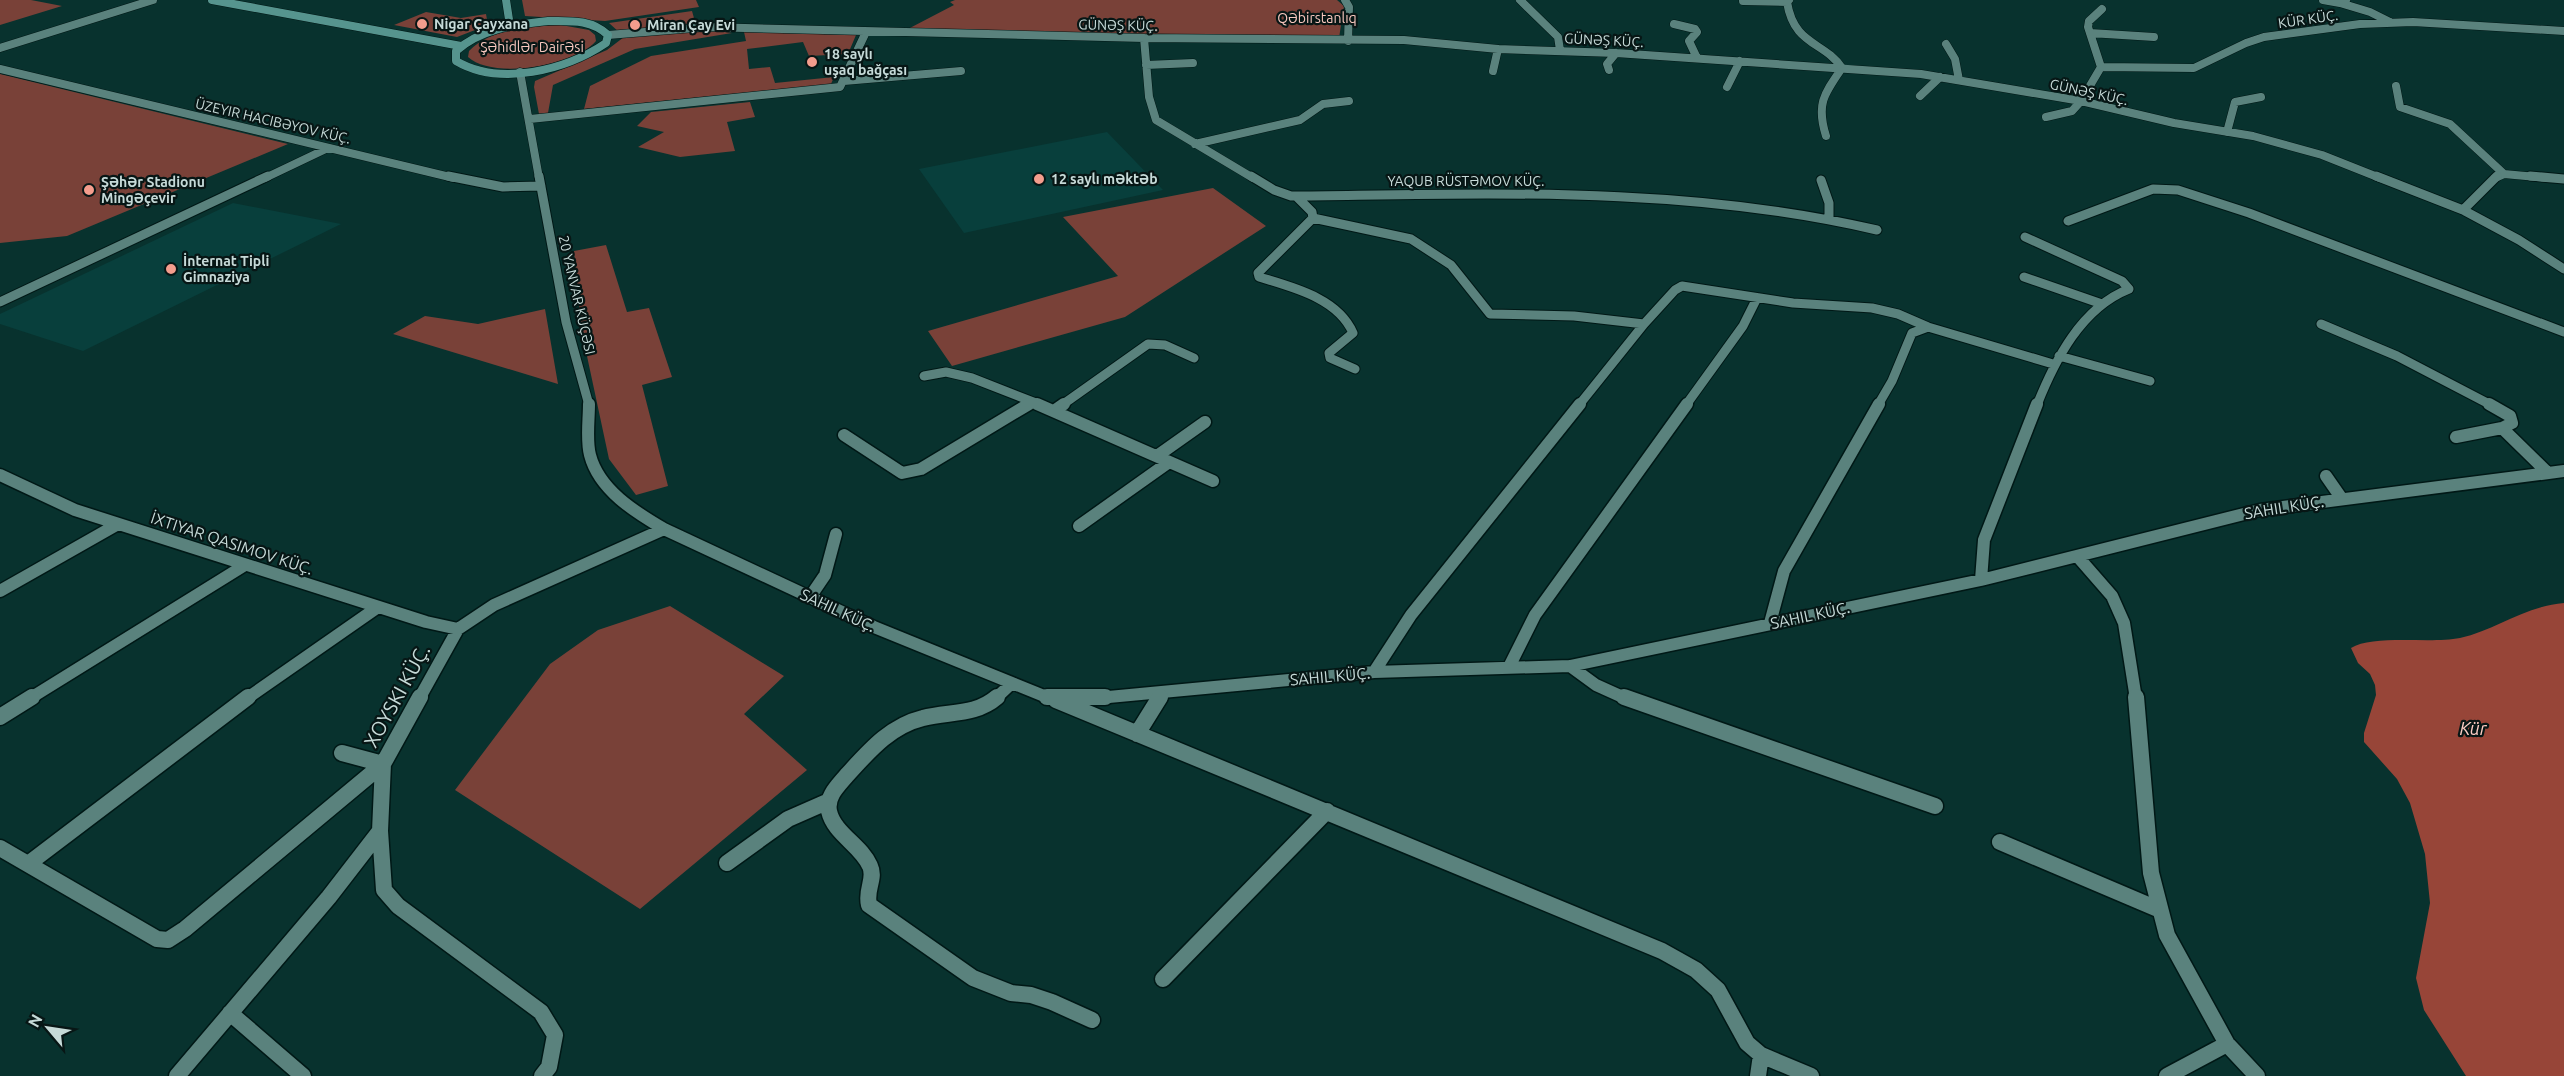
<svg xmlns="http://www.w3.org/2000/svg" width="2564" height="1076" font-family="Ubuntu,sans-serif">
  <rect width="100%" height="100%" fill="#08322e"/>
  <path fill="#083f3c" d="M 1107,132 L 1163,190 L 964,233 L 919,169 Z
    M 233,203 L 341,224 L 83,351 L 0,324 L 0,314 Z"/>
  <path fill="#794138" d="M 0,0 L 31,0 L 62,6 L 0,25 Z
    M 522,0 L 696,0 L 699,7 L 605,21 L 525,16 Z
    M 955,0 L 1337,0 L 1344,6 L 1339,38 L 906,30 L 954,5 L 950,2 Z
    M 692,11 L 696,25 L 620,33 L 609,23 Z
    M 426,12 L 461,18 L 486,14 L 488,25 L 457,37 L 394,25 Z
    M 561,25 L 589,30 L 595,35 L 596,41 C 575,66 493,80 468,57 L 469,51 C 492,28 531,26 561,25 Z
    M 710,30 L 732,33 L 635,49 L 553,85 L 548,113 L 539,114 L 534,87 L 535,81 L 607,50 L 624,37 Z
    M 744,32 L 856,35 L 848,54 L 809,56 L 803,42 L 747,49 L 749,69 L 770,67 L 775,83 L 834,77 L 831,84 L 584,109 L 590,86 L 651,56 L 746,41 Z
    M 0,74 L 288,144 L 67,236 L 0,243 Z
    M 750,102 L 755,117 L 727,122 L 735,151 L 680,157 L 638,147 L 664,132 L 637,126 L 651,112 Z
    M 1213,188 L 1266,226 L 1125,317 L 952,366 L 928,331 L 1118,276 L 1063,217 Z
    M 606,245 L 627,312 L 649,308 L 672,377 L 642,385 L 668,486 L 636,495 L 609,459 L 581,328 L 574,251 Z
    M 545,309 L 558,384 L 393,334 L 425,316 L 478,324 Z
    M 670,606 L 784,676 L 744,714 L 807,770 L 640,909 L 455,790 L 550,664 L 598,630 Z"/>
  <path fill="#974538" d="M 2564,603 L 2564,1076 L 2466,1076 L 2424,1010 L 2416,978 L 2430,903 L 2425,854 L 2410,803 L 2397,779 L 2364,742 L 2364,733 L 2376,695 L 2375,685 L 2370,674 L 2358,663 L 2351,648 C 2373,634 2431,644 2460,638 C 2496,630 2525,606 2564,603 Z"/>
  <g fill="none" stroke-linecap="round" stroke-linejoin="round">
    <defs>
      <path id="minor-far3" d="M 1345,0 L 1349,7 L 1348,41
        M 1520,0 L 1558,37 L 1560,50
        M 1789,0 L 1787,2 C 1794,46 1824,41 1842,68 C 1824,94 1816,104 1826,136
        M 2323,0 L 2340,3
        M 2346,0 L 2340,3 L 2370,12 L 2390,22
        M 1743,1 L 1787,2
        M 1674,24 L 1695,29 L 1697,32 L 1689,41 L 1697,58
        M 2090,33 L 2154,37
        M 608,35 L 707,27 L 1144,38 L 1404,40 L 1498,49 L 1616,53 L 1921,74 L 2081,101 L 2174,123 L 2253,136 L 2322,155 L 2380,178
        M 1144,38 L 1149,97 L 1156,120 L 1253,178
        M 1946,44 L 1955,59 L 1959,80
        M 0,48 L 153,0
        M 1146,65 L 1193,63
        M 2101,67 L 2088,27 L 2089,21 L 2102,9
        M 0,69 L 454,178
        M 1609,70 L 1607,64 L 1616,53
        M 1493,71 L 1498,49
        M 520,72 L 539,178
        M 844,81 L 961,71
        M 2396,86 L 2400,107 L 2450,124 L 2504,174
        M 1727,87 L 1740,61
        M 1920,96 L 1940,77
        M 2046,117 L 2072,111 L 2081,101 L 2101,67 L 2194,68 L 2246,43 L 2264,37 L 2360,24 L 2413,22 L 2564,31
        M 530,119 L 840,87 L 866,32
        M 2227,132 L 2235,102 L 2261,97
        M 1195,144 L 1300,120 L 1323,104 L 1349,101
        M 265,178 L 328,148
        M 2495,178 L 2504,174 L 2548,178"/>
      <path id="minor-far2" d="M 448,176 L 503,187 L 541,186
        M 539,176 L 566,322 L 589,405
        M 1251,176 L 1274,190 L 1291,196 C 1487,194 1685,185 1877,230
        M 2376,176 L 2463,210 L 2519,240 L 2564,269
        M 2530,176 L 2564,179
        M 1821,180 L 1829,203 L 1829,219
        M 1297,197 L 1312,212 L 1313,218 L 1411,239 L 1451,265 L 1490,314 L 1574,316 L 1644,324
        M 2463,210 L 2497,176
        M 1313,218 L 1258,273 L 1259,277 C 1292,287 1338,298 1353,333 L 1329,353 L 1330,358 L 1355,369
        M 2068,221 L 2153,189 L 2178,190 L 2249,213 L 2564,332
        M 2025,237 L 2122,281 L 2129,289 C 2081,308 2055,360 2037,405
        M 2024,277 L 2102,304
        M 0,302 L 268,176
        M 2321,324 L 2397,356 L 2491,405
        M 2059,356 L 2150,381
        M 924,376 L 946,372 L 972,378 L 1041,405
        M 1026,405 L 1032,402
        M 1062,405 L 1148,344 L 1165,345 L 1194,358
        M 1579,405 L 1644,324 L 1675,290 L 1682,286 L 1793,303 L 1872,308 L 1898,314 L 1928,327 L 2053,364
        M 1686,405 L 1743,326 L 1757,298
        M 1878,405 L 1892,381 L 1912,333 L 1928,327"/>
      <path id="minor-far1" d="M 589,404 C 589,420 586,440 590,455 C 599,490 635,512 664,529 L 874,627 L 1049,698 L 1098,698 L 1374,672 L 1570,666 L 1981,580 L 2260,510 L 2564,471
        M 1037,404 L 1213,481
        M 2489,404 L 2510,416 L 2512,423 L 2502,428 L 2548,473
        M 1054,411 L 1064,404
        M 844,435 L 902,473 L 921,469 L 1029,404
        M 2456,437 L 2502,428
        M 1157,456 L 1205,422
        M 0,475 L 75,510 L 426,622 L 458,629
        M 2326,476 L 2342,499
        M 1079,526 L 1169,462
        M 2078,557 L 2112,596 L 2124,623 L 2136,699
        M 1981,580 L 1984,540 L 2037,404
        M 0,591 L 118,524
        M 810,597 L 825,575 L 836,534
        M 1770,623 L 1784,571 L 1879,404
        M 1570,666 L 1596,685 L 1627,699
        M 1509,667 L 1535,615 L 1687,404
        M 1374,672 L 1411,615 L 1580,404
        M 29,699 L 245,565
        M 246,699 L 378,607
        M 419,699 L 458,629 L 494,605 L 664,529
        M 995,699 L 1012,683
        M 1159,699 L 1163,692"/>
      <path id="minor" d="M 420,697 L 383,764 L 380,831 L 384,890 L 398,906 L 541,1012 L 555,1035 L 549,1067 L 542,1076
        M 997,697 C 975,716 949,711 923,718 C 890,726 869,751 847,775 C 839,785 826,796 829,811 C 834,834 861,845 870,866 C 876,879 865,889 869,905 L 973,978 L 1011,993 L 1031,995 L 1052,1002 L 1092,1020
        M 1047,697 L 1105,697
        M 1624,697 L 1935,806
        M 2136,697 L 2151,873 L 2167,935 L 2227,1044 L 2257,1076
        M 1056,700 L 1662,951 L 1696,970 L 1718,990 L 1747,1043 L 1761,1055 L 1811,1076
        M 0,717 L 32,697
        M 1137,734 L 1160,697
        M 2000,842 L 2160,910
        M 0,848 L 157,939 L 168,940 L 185,929 L 383,764 L 342,753
        M 727,863 L 788,819 L 829,801
        M 28,864 L 248,697
        M 1163,979 L 1327,811
        M 230,1013 L 303,1076
        M 177,1076 L 329,897 L 380,831
        M 1758,1076 L 1761,1055
        M 2167,1076 L 2227,1044"/>
      <path id="secondary" d="M 212,0 L 461,46
        M 506,0 L 510,26
        M 548,21 C 570,21 591,19 608,35 L 606,43 C 566,70 500,87 456,61 L 456,51 C 482,28 515,25 548,21 Z"/>
    </defs>
    <use href="#minor-far3" stroke="#001816" stroke-width="9"/>
    <use href="#minor-far2" stroke="#001816" stroke-width="11"/>
    <use href="#minor-far1" stroke="#001816" stroke-width="15"/>
    <use href="#minor" stroke="#001816" stroke-width="19"/>
    <use href="#secondary" stroke="#001816" stroke-width="9"/>
    <use href="#minor-far3" stroke="#5a827d" stroke-width="8"/>
    <use href="#minor-far2" stroke="#5a827d" stroke-width="9"/>
    <use href="#minor-far1" stroke="#5a827d" stroke-width="12"/>
    <use href="#minor" stroke="#5a827d" stroke-width="16"/>
    <use href="#secondary" stroke="#56948e" stroke-width="8"/>
  </g>
  <g fill="#f49d8d" stroke="#071615" stroke-width="2">
    <circle cx="422" cy="24" r="6"/>
    <circle cx="635" cy="25" r="6"/>
    <circle cx="812" cy="62" r="6"/>
    <circle cx="1039" cy="179" r="6"/>
    <circle cx="89" cy="190" r="6"/>
    <circle cx="171" cy="269" r="6"/>
  </g>
  <g text-anchor="middle" stroke-width="4.5" stroke-linejoin="round" paint-order="stroke">
    <g font-size="14" fill="#f9c8bf" stroke="#071615">
      <text x="1317" y="23">Qəbirstanlıq</text>
      <text x="532" y="52">Şəhidlər Dairəsi</text>
    </g>
    <g font-size="14" fill="#c6dad8" stroke="#071615">
      <text transform="translate(2308 19) rotate(-8)" y="5">KÜR KÜÇ.</text>
      <text transform="translate(1118 25) rotate(1)" y="5">GÜNƏŞ KÜÇ.</text>
      <text transform="translate(1604 40) rotate(3)" y="5">GÜNƏŞ KÜÇ.</text>
      <text transform="translate(2089 92) rotate(12)" y="5">GÜNƏŞ KÜÇ.</text>
      <text transform="translate(273 121) rotate(13)" y="5">ÜZEYIR HACIBƏYOV KÜÇ.</text>
      <text x="1466" y="186">YAQUB RÜSTƏMOV KÜÇ.</text>
      <text transform="translate(577 295) rotate(77)" y="5">20 YANVAR KÜÇƏSI</text>
    </g>
    <g font-size="14" font-weight="bold" fill="#c6dad8" stroke="#071615" text-anchor="start">
      <text x="434" y="29">Nigar Çayxana</text>
      <text x="647" y="30">Miran Çay Evi</text>
      <text x="824" y="59">18 saylı<tspan x="824" dy="16">uşaq bağçası</tspan></text>
      <text x="1051" y="184">12 saylı məktəb</text>
      <text x="101" y="187">Şəhər Stadionu<tspan x="101" dy="16">Mingəçevir</tspan></text>
      <text x="183" y="266">İnternat Tipli<tspan x="183" dy="16">Gimnaziya</tspan></text>
    </g>
    <g font-size="16" fill="#c6dad8" stroke="#071615">
      <text transform="translate(2284 507) rotate(-9)" y="6">SAHIL KÜÇ.</text>
      <text transform="translate(232 543) rotate(18)" y="6">İXTIYAR QASIMOV KÜÇ.</text>
      <text transform="translate(838 610) rotate(25)" y="6">SAHIL KÜÇ.</text>
      <text transform="translate(1810 615) rotate(-12)" y="6">SAHIL KÜÇ.</text>
      <text transform="translate(1330 676) rotate(-5)" y="6">SAHIL KÜÇ.</text>
    </g>
    <g font-size="18" font-style="italic" fill="#fdccc3" stroke="#071615">
      <text x="2473" y="735">Kür</text>
    </g>
    <g font-size="20" fill="#c6dad8" stroke="#071615">
      <text transform="translate(397 696) rotate(-61)" y="7">XOYSKI KÜÇ.</text>
    </g>
  </g>
  <g transform="translate(48 1028) rotate(299)" stroke="#071615" stroke-width="4.5" paint-order="stroke">
  <path d="M0-4.5L10 22L0 15L-10 22Z" fill="#c6dad8"/>
  <text y="-9" font-size="16" font-weight="bold" text-anchor="middle" fill="#c6dad8">N</text>
  </g>
</svg>
